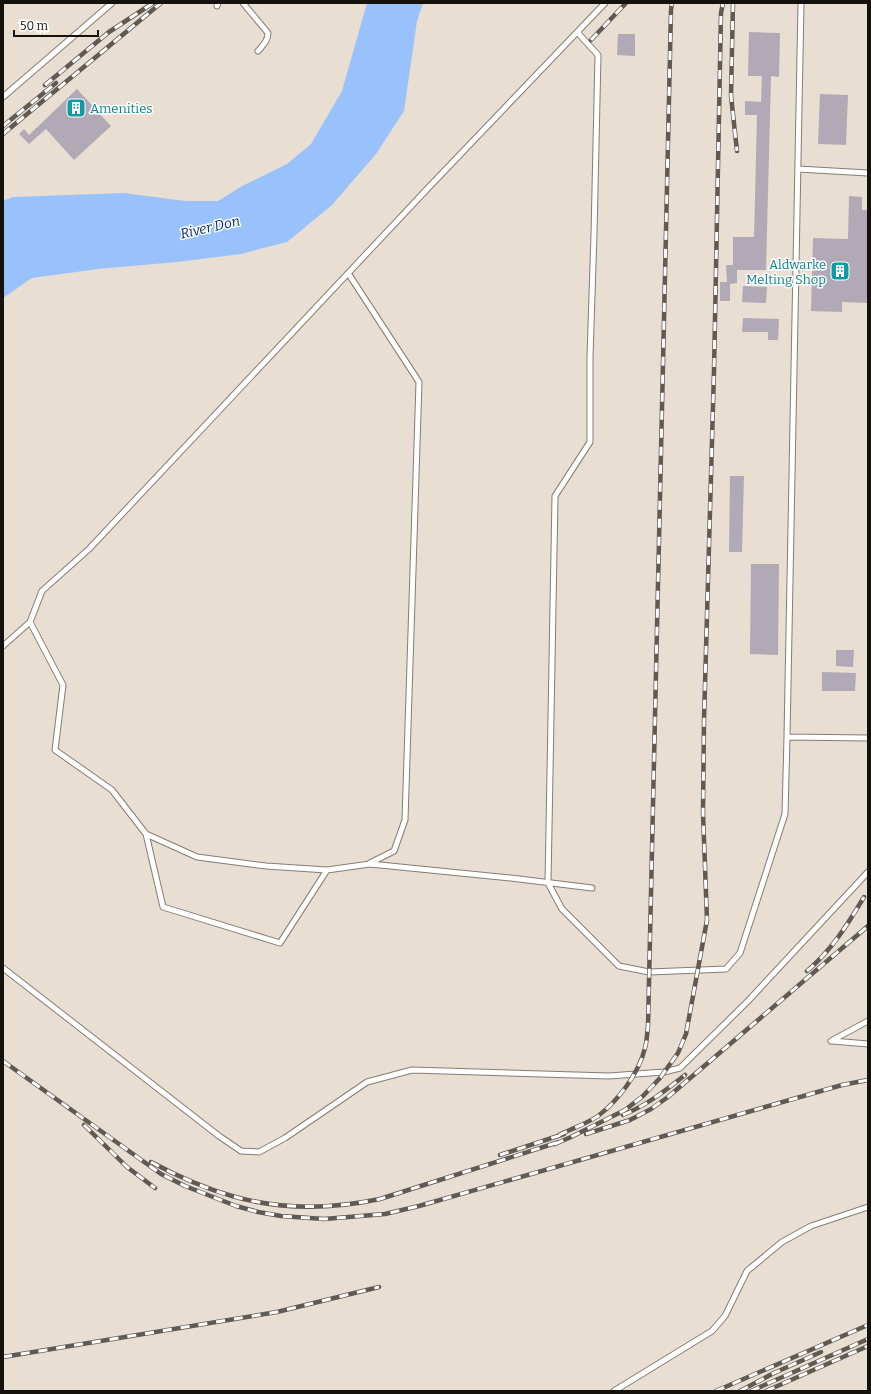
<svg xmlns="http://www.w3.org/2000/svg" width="871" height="1394" font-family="Bitter,serif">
  <rect width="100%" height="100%" fill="#e8ded2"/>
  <path fill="#99c2fd" d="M 367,3 L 423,3 L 417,21 L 404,111 L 376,154 L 332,205 L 287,242 L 241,254 L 177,262 L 98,269 L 32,278 L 3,298 L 3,201 L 13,197 L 124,193 L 185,201 L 218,201 L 242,186 L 287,164 L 311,144 L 342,91 Z"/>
  <path fill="#b1a9b5" d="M 749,32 L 780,33 L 779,77 L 771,76 L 766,270 L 737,270 L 737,283 L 730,284 L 730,301 L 720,301 L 720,282 L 727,282 L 726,265 L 733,265 L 733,237 L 754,237 L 757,115 L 745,115 L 745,101 L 761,102 L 762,76 L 748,76 Z
    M 618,34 L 635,34 L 635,56 L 617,55 Z
    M 77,89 L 111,126 L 74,160 L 46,129 L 29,144 L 19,134 L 24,129 L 29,135 Z
    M 820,94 L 848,95 L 846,145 L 818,144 Z
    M 849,196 L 862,197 L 862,210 L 868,210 L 868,303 L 842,302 L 842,312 L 811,311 L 813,238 L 848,239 Z
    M 743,286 L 767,287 L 766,303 L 742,302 Z
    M 743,318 L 779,319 L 778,340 L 768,340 L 768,332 L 742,332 Z
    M 730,476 L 744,476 L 742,552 L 729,552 Z
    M 751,564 L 779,564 L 778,655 L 750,654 Z
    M 836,650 L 854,650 L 853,667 L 836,666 Z
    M 822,672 L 856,673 L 855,691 L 822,691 Z"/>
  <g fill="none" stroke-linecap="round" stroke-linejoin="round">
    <defs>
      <path id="lane" d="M 243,3 L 268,33 C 268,41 263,45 258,51
        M 801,3 L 787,737 L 868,738
        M 217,6 L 218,3
        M 577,32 L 598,55 L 594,234 L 590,357 L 590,442 L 555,496 L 548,883 L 562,909 L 619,966 L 649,972 L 726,969 L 740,953 L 785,814 L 787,737
        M 3,97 L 112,3
        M 798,169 L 868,173
        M 348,273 L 419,382 L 405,820 L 394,851 L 370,863
        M 3,646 L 30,622
        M 146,834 L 197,857 L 266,866 L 327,870
        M 592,888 L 511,878 L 370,864 L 327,870 L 280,943 L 163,907 L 146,834 L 112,790 L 55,750 L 63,685 L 30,622 L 42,591 L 89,549 L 430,186 L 605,3
        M 3,968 L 219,1136 L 241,1151 L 259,1152 L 285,1138 L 367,1082 L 412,1070 L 609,1076 L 664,1072 L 680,1068 L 748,1001 L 868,872
        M 831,1041 L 868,1021
        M 832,1041 L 868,1044
        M 614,1391 L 712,1331 L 725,1316 L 747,1271 L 782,1242 L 811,1226 L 868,1207"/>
    </defs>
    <use href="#lane" stroke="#867c72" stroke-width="7"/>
    <use href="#lane" stroke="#fff" stroke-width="5"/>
    <defs>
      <path id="rail" d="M 733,3 L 731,96 L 737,151
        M 591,40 L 626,3
        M 45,85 L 109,32 L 153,3
        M 3,126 L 56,83
        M 3,134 L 161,3
        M 807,971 C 831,951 848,924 864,897
        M 3,1061 L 161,1174 L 185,1186 L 236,1206 L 258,1212 L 281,1216 L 324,1219 L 385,1214 L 419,1206 L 842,1085 L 868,1080
        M 623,1115 C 647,1105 665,1091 685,1075
        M 84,1125 L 127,1167 L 155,1188
        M 586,1134 L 630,1120 L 651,1109 L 668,1097 L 868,926
        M 559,1135 C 571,1129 586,1124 598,1116 C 618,1101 639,1073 645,1048 C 647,1041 647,1033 648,1026 L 671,10 L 672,3
        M 555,1144 L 571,1137 L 625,1110 L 643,1096 L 660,1078 L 678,1053 L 686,1034 L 707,920 L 703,813 L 704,720 L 714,371 L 721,13 L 723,3
        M 500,1155 L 564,1134
        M 151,1162 C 177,1176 204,1188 232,1196 C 280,1210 332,1209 380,1199 L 559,1142
        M 3,1357 L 277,1312 L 379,1287
        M 716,1391 L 868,1325
        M 740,1391 L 774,1373 L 821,1352
        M 751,1391 L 868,1339
        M 766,1391 L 868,1346"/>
    </defs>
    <use href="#rail" stroke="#605a53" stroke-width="4.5"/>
    <use href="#rail" stroke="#fff" stroke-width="3" stroke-dasharray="9" stroke-linecap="butt"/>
  </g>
  <defs>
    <symbol id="building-square" viewBox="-11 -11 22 22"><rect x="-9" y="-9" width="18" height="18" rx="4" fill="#0f9aa8" stroke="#fff"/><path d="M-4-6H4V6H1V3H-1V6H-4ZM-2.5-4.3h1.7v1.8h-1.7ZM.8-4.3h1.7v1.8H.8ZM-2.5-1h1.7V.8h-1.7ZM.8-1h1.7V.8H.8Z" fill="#fff"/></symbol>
  </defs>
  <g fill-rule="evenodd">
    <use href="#building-square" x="65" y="97" width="22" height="22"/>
    <use href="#building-square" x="829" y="260" width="22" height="22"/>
  </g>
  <g text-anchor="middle" stroke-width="3" stroke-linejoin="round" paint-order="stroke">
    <g font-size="13" fill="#0d838f" stroke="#fff" text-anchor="start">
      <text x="90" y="113">Amenities</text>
      <text x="826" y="269" text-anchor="end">Aldwarke<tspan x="826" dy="15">Melting Shop</tspan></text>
    </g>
    <g font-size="14" font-style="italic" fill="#002b69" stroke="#fff">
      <text transform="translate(210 227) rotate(-13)" y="5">River Don</text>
    </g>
  </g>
  <rect width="871" height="1394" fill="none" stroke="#15110d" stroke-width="8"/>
  <path d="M14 30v6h84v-6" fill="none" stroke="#15110d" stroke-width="2"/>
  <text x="20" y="30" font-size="12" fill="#15110d" stroke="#ffffff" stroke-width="3" paint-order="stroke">50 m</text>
</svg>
